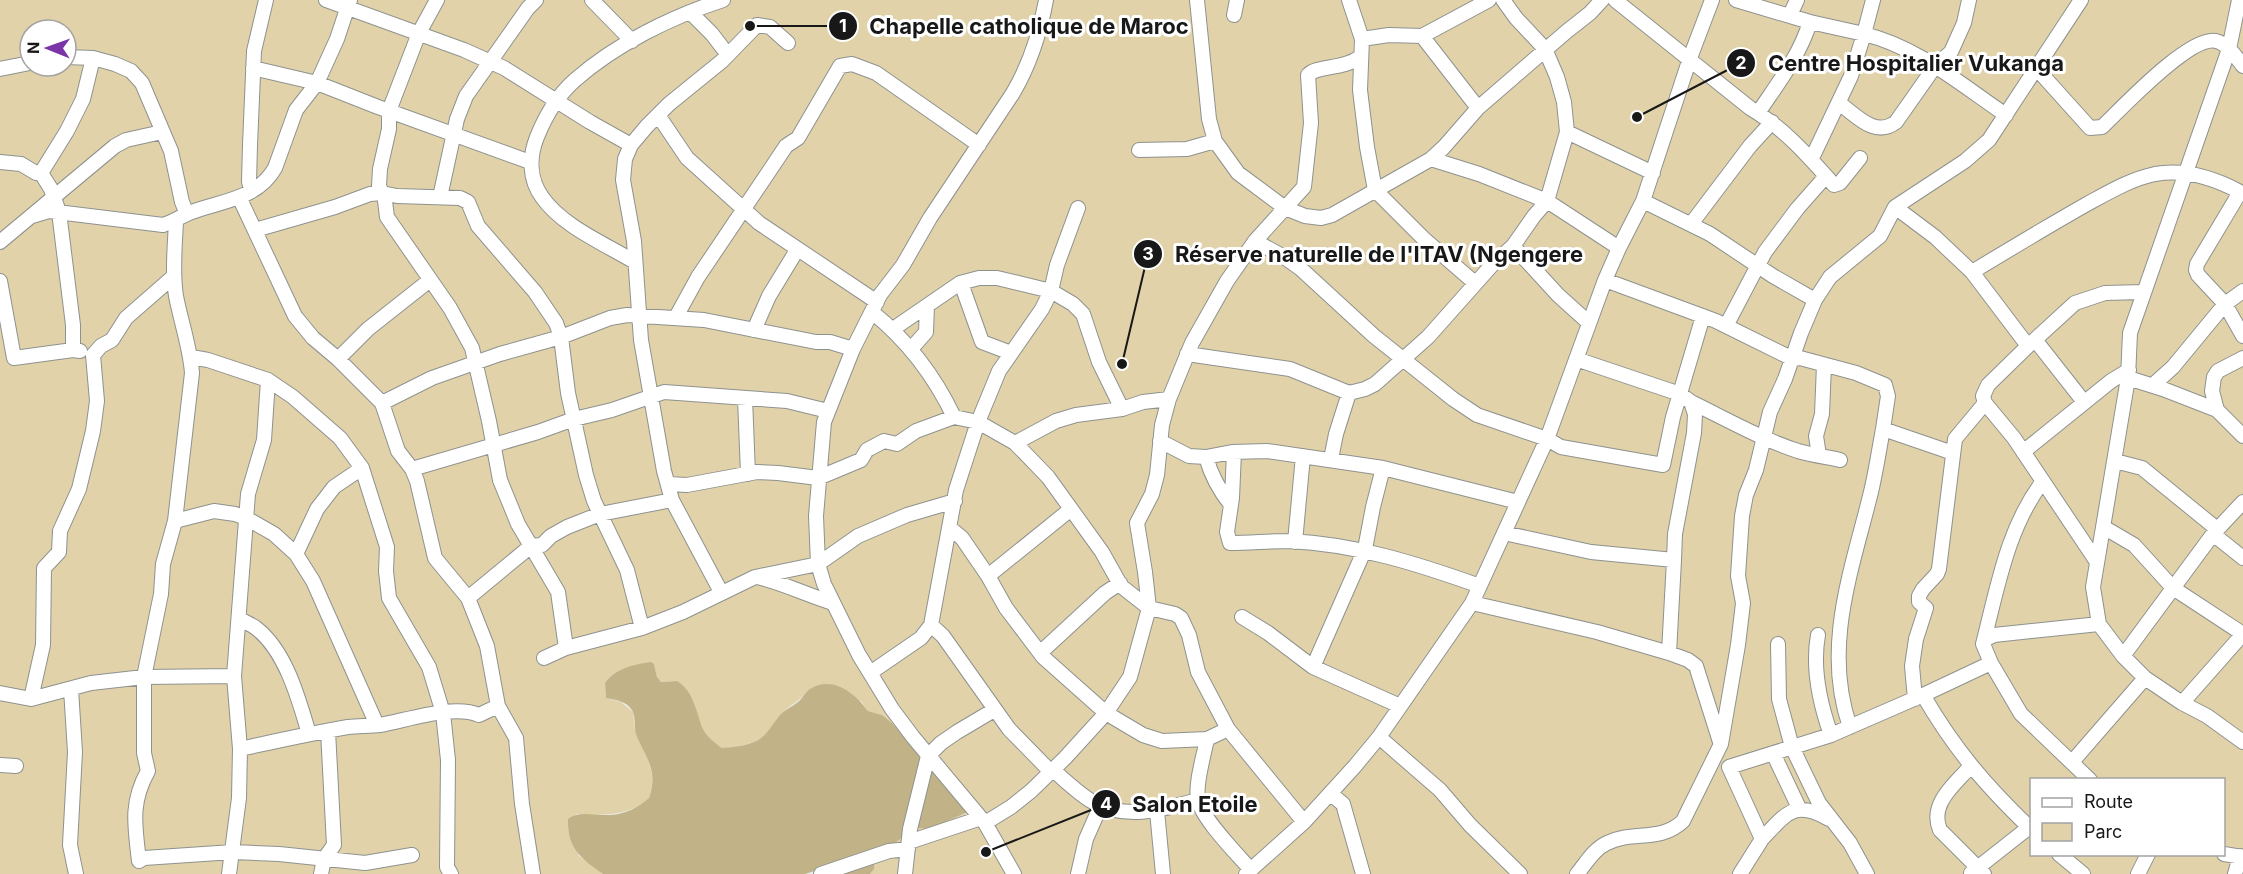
<svg xmlns="http://www.w3.org/2000/svg" width="2243" height="874" font-family="Inter,sans-serif">
  <rect width="100%" height="100%" fill="#e9edea"/>
  <path fill="#e1d2aa" fill-rule="evenodd" d="M 0,0 L 2243,0 L 2243,874 L 870,874 L 874,869 L 875,854 L 903,831 L 907,826 C 918,827 932,828 943,823 C 951,820 958,816 967,813 L 942,778 L 892,723 L 882,715 L 868,711 L 861,701 L 808,690 C 801,701 789,705 780,715 C 777,718 775,723 773,727 C 760,743 742,747 722,748 C 714,742 706,736 702,727 C 695,710 693,692 677,681 L 661,682 L 657,677 L 654,664 C 637,664 614,668 605,683 L 606,698 L 621,702 L 633,712 C 634,719 634,728 637,735 C 646,757 658,773 649,798 C 628,817 603,815 576,814 L 568,829 L 579,856 L 603,874 L 0,874 ZM 30,30 L 66,30 L 66,66 L 30,66 ZM 2032,780 L 2224,780 L 2224,854 L 2032,854 Z"/>
  <path fill="#c2b288" d="M 651,662 L 654,664 L 657,677 L 661,682 L 677,681 C 693,690 696,711 702,727 C 706,736 714,742 722,748 C 735,747 746,746 758,740 C 768,734 772,725 779,716 C 784,710 792,707 798,702 C 803,698 805,692 810,689 C 832,675 855,693 868,711 L 882,715 L 892,723 L 970,811 L 930,829 L 907,827 C 905,830 904,833 902,837 C 899,842 882,848 875,854 L 874,869 L 870,874 L 837,874 L 827,867 L 805,874 L 603,874 C 581,859 567,848 568,819 C 579,810 597,816 610,815 C 626,814 637,808 649,798 C 659,770 645,757 636,734 C 634,727 636,717 632,710 C 626,701 616,700 606,698 L 605,683 C 614,669 635,664 651,662 Z"/>
  <g fill="none" stroke-linecap="round" stroke-linejoin="round">
    <defs>
      <path id="street" d="M 326,0 L 464,50 L 504,68 L 590,122 L 631,145
        M 592,0 L 632,41
        M 1197,0 L 1209,119 L 1215,141 L 1238,173 L 1285,208 L 1305,216 L 1321,218 L 1332,215 L 1431,159 L 1444,147 L 1478,108 L 1566,32 L 1590,13 L 1602,0
        M 1349,0 L 1362,39 L 1360,90 L 1367,147 L 1375,190 L 1423,238 L 1475,283
        M 1615,0 L 1750,108 C 1784,128 1809,157 1834,185 L 1840,183 L 1860,158
        M 1736,0 L 1810,22 L 1864,34 L 1873,0
        M 2239,0 L 2229,49 L 2130,333 L 2128,378 L 2093,587 L 2099,624 L 2123,656 L 2145,678 L 2182,703 L 2207,716 L 2243,742
        M 690,12 L 712,34 L 728,55
        M 1234,15 L 1237,0
        M 1790,15 L 1797,0
        M 1422,36 L 1478,108
        M 1362,39 L 1389,35 L 1422,36 L 1489,0
        M 66,57 L 93,58 L 115,64 L 131,71 L 142,83 L 171,151 L 182,202 L 187,214
        M 253,68 L 317,83 L 378,107 L 530,162
        M 2036,68 L 2090,128 L 2102,127 C 2122,108 2190,35 2216,41 C 2228,44 2236,57 2243,66
        M 0,69 L 30,63
        M 1839,103 C 1857,116 1875,138 1896,122 L 1936,65 L 1951,52 L 1964,23 L 1969,0
        M 1758,113 C 1778,83 1799,57 1810,22
        M 658,115 L 687,158 L 759,223 L 877,302
        M 1567,132 L 1653,173
        M 1139,150 L 1187,149 L 1215,141
        M 1812,158 L 1851,76 L 1864,34 C 1918,47 1961,85 2006,115
        M 1431,159 L 1479,174 L 1547,201 L 1619,248
        M 0,162 L 21,164 L 36,173 L 41,173 L 51,189 L 59,212 L 73,325 L 73,350
        M 41,173 L 67,131 L 83,99 L 93,58
        M 252,191 L 249,182 L 250,145 L 254,51 L 266,0
        M 382,193 L 379,186 L 380,169 L 389,129 L 389,111 L 419,33 L 437,0
        M 384,193 L 387,217 L 450,308 L 472,348 L 489,421 L 500,480 L 518,524 L 558,592 L 566,648
        M 440,197 L 457,119 L 466,96 L 528,8 L 536,0
        M 240,199 L 295,316 L 313,338 L 338,359 L 382,403 L 398,451 L 412,469 L 417,481 L 435,558 L 468,598 L 487,646 L 498,706 L 516,738 L 522,804 L 533,874
        M 1643,201 L 1710,234 L 1773,276 L 1815,300
        M 1895,207 L 1935,237 L 1972,272 L 2028,346 L 1988,385 L 1983,396 L 1985,403 L 2014,438 L 2097,562
        M 32,216 L 49,211 L 163,225 C 173,222 180,217 189,213 C 219,201 257,200 275,168 L 296,110 L 317,83 L 337,39 L 350,0
        M 176,221 C 175,246 172,271 176,296 C 181,322 190,347 192,373 L 175,521 L 163,564 L 161,594 L 144,677 L 144,753 L 148,771 C 130,803 135,826 139,861 L 144,858 L 233,852 L 279,854 L 365,863 L 412,855
        M 1691,224 L 1750,146 L 1772,122
        M 255,230 L 335,207 L 370,194 L 382,193 L 397,196 L 460,198 L 468,202 L 478,226 L 535,292 L 556,323 L 561,337 L 568,393 L 586,475 L 594,501 L 627,570 L 642,628
        M 1255,241 L 1284,257 L 1301,269 L 1374,336 L 1453,399 L 1477,415 L 1547,439 L 1561,447 L 1663,465 L 1673,417 L 1703,316
        M 0,242 L 115,146 L 126,140 L 162,132
        M 1513,246 L 1558,295 L 1589,323
        M 635,262 C 605,244 562,226 542,197 C 529,179 529,157 537,137 C 545,117 558,95 575,80 C 616,44 671,17 723,0
        M 1972,272 C 2010,249 2048,226 2087,204 C 2109,192 2131,179 2155,174 C 2184,169 2214,178 2240,192 L 2197,264 L 2196,270 L 2198,275 L 2225,304 L 2243,336
        M 1605,280 L 1716,321 L 1793,359 L 1800,358 L 1856,373 L 1885,385 L 1888,396 L 1883,429
        M 0,281 L 14,358 L 73,350 L 80,351
        M 961,283 L 982,342 L 1011,353
        M 872,312 C 908,341 934,375 954,417
        M 676,317 L 698,277 L 774,164 L 786,146 L 798,138 L 840,66 L 852,64 L 876,73 L 979,145
        M 1726,326 L 1765,252 L 1797,209 L 1826,176
        M 893,329 L 960,283 L 979,278 L 997,278 L 1051,291 L 1073,304 L 1083,314 L 1099,362 L 1122,409
        M 754,330 L 769,296 L 797,250
        M 2036,341 L 2084,402
        M 2028,346 L 2075,303 L 2105,293 L 2143,292
        M 911,349 L 926,332 L 927,306
        M 1187,354 L 1290,369 L 1349,393 L 1365,389 L 1375,384 L 1428,337 L 1492,265 L 1513,246 L 1534,216 L 1547,201 L 1567,132 L 1564,102 L 1557,77 L 1545,49 L 1516,18 L 1503,0
        M 191,357 L 208,360 L 268,380 L 293,397 L 340,438 L 362,468 L 387,547 L 386,571 L 389,598 L 429,667 L 443,713 L 448,760 L 447,867 L 451,874
        M 2243,358 L 2218,371 L 2214,377 L 2212,391 L 2217,410 L 2243,436
        M 338,359 L 368,329 L 430,280
        M 1576,359 L 1680,394 L 1691,402 L 1695,414 L 1694,433 L 1675,534 L 1674,560
        M 2128,378 L 2163,389 L 2217,410
        M 2153,385 L 2173,367 L 2225,304 L 2243,291
        M 745,398 L 748,474
        M 1691,402 C 1726,419 1761,439 1798,451 C 1812,455 1826,457 1840,460
        M 382,403 L 432,378 L 500,354 L 561,337 L 610,318 L 627,315 L 704,320 L 816,342 L 830,342 L 853,349
        M 1160,441 L 1189,456 L 1206,457 L 1232,452 L 1267,451 L 1383,468 L 1518,502
        M 1015,443 L 1056,421 L 1076,415 L 1122,409 L 1143,402 L 1169,399
        M 1234,452 L 1232,498 L 1227,532 L 1230,543 C 1250,543 1269,541 1289,541 C 1356,544 1418,564 1480,586
        M 2023,452 L 2111,381 L 2129,370
        M 1819,455 L 1816,436 L 1822,414 L 1824,365
        M 1206,457 C 1211,475 1219,490 1231,505
        M 1331,459 L 1336,434 L 1349,393
        M 2115,461 L 2142,468 L 2217,529
        M 412,469 L 538,432 L 574,419 L 612,410 L 664,392 L 787,401 L 828,411
        M 668,484 L 687,485 L 757,472 L 778,473 L 818,478 L 861,460 L 867,450 L 884,441 L 897,444 L 916,431 L 954,417 L 978,422 L 1015,443 L 1048,477 L 1102,552 L 1121,586 L 1149,608 L 1175,614 L 1181,618 L 1189,635 L 1198,672 L 1228,729 L 1304,822
        M 175,521 L 214,511 L 235,514 L 246,518 L 274,534 L 296,554 L 313,581 L 377,725
        M 950,528 L 962,538 L 988,576 L 1006,608 L 1043,657 L 1106,713 L 1143,735 L 1162,741 L 1207,739 L 1228,729
        M 2105,528 L 2134,545 L 2173,588 L 2243,634
        M 1504,533 L 1591,552 L 1674,560 L 1669,653 L 1688,660 L 1696,666 L 1720,742
        M 2213,534 L 2243,558
        M 1295,542 L 1303,456
        M 296,554 L 317,509 L 334,487 L 362,468
        M 988,576 L 1071,509
        M 757,577 C 783,583 807,595 833,603
        M 721,592 L 672,500 L 664,471 L 641,340 L 634,241 L 623,180 L 625,159 L 631,145 L 647,126 L 669,104 L 722,61 L 757,25 L 770,27 L 788,43
        M 468,598 L 531,546 L 542,545 L 551,536 L 567,527 L 600,514 L 672,500
        M 1472,603 L 1597,632 L 1669,653
        M 1242,617 L 1268,633 L 1313,667 L 1400,706
        M 240,619 C 245,622 252,625 256,628 C 286,651 299,700 309,734
        M 931,625 L 943,636 L 1009,729 L 1051,772
        M 1818,635 C 1812,668 1820,704 1831,735
        M 1984,640 C 1998,585 2008,527 2043,481
        M 1778,644 L 1779,699 L 1792,747 L 1819,803 L 1850,843 L 1867,874
        M 1040,653 L 1105,593 L 1120,583
        M 2123,656 L 2213,534 L 2243,502
        M 544,658 L 566,648 L 642,628 L 683,612 L 755,577 L 818,564 L 858,536 L 907,515 L 955,501
        M 1991,663 L 2021,714 L 2090,780
        M 1313,667 L 1365,549 L 1373,507 L 1383,468
        M 870,673 L 921,638 L 931,625 L 956,490 L 978,422 L 999,371 L 1042,309 L 1051,291 L 1057,265 L 1078,208
        M 71,689 L 75,752 L 70,845 L 76,874
        M 0,693 L 31,699 L 91,683 L 144,677 L 234,676
        M 1923,695 C 1955,750 1986,786 2032,830
        M 31,699 L 43,645 L 44,568 L 59,552 L 60,531 L 79,489 L 93,431 L 97,401 L 93,355 L 101,346 L 112,340 L 126,318 L 174,276
        M 1915,699 L 1912,666 L 1916,639 L 1926,608 L 1919,602 L 1919,596 L 1923,589 L 1937,574 L 1939,569 L 1955,439 L 1985,403
        M 2182,703 L 2243,634
        M 1850,727 C 1822,647 1852,570 1871,492 C 1876,471 1879,450 1883,429 L 1953,453
        M 1379,737 L 1440,790 L 1470,825 L 1520,874
        M 1207,739 C 1204,755 1195,784 1198,799 C 1201,818 1238,855 1251,870
        M 240,749 C 276,741 312,733 348,727 C 359,726 370,726 380,725 C 408,720 454,704 479,715 L 498,706
        M 1773,753 L 1799,808
        M 2072,762 L 2145,678
        M 0,765 L 16,766
        M 1970,767 C 1954,785 1929,804 1940,830 L 1984,874
        M 1053,770 C 1066,781 1079,794 1093,802 C 1127,821 1164,809 1198,800
        M 1331,794 L 1343,804 L 1363,874
        M 1157,811 L 1163,874
        M 985,823 L 1011,807 L 1031,791 L 1065,758 L 1106,713 L 1130,677 L 1149,608 L 1145,572 L 1137,523 L 1152,494 L 1157,475 L 1162,425 L 1169,399 L 1192,343 L 1227,281 L 1255,241 L 1304,187 L 1311,123 L 1308,75 C 1317,65 1343,70 1360,57
        M 1762,839 C 1786,814 1794,799 1829,819
        M 909,842 L 981,818
        M 2059,854 L 2083,874
        M 2224,854 L 2243,857
        M 1971,873 L 2032,825
        M 229,874 L 239,798 L 240,749 L 234,676 L 248,494 L 264,440 L 268,380
        M 321,874 L 324,859 L 334,845 L 328,731
        M 821,874 L 889,851 L 908,849
        M 905,874 L 910,829 L 928,756 L 941,743 L 957,732 L 994,710
        M 1014,874 L 985,823 L 913,737 L 892,709 L 859,655 L 824,584 L 818,564 L 816,516 L 824,422 L 853,349 L 880,295 L 903,265 L 930,218 L 1013,93 C 1030,64 1040,33 1046,0
        M 1078,874 L 1086,839 L 1101,805
        M 1246,874 L 1304,822 L 1355,766 L 1379,737 L 1472,603 L 1547,439 L 1605,280 L 1619,248 L 1643,201 L 1690,58 L 1712,0
        M 1577,874 C 1586,863 1594,849 1607,843 C 1633,830 1660,843 1683,821 L 1721,744 L 1738,645 L 1743,603 L 1738,576 L 1742,516 L 1746,495 L 1756,470 L 1770,412 L 1785,379 L 1801,333 L 1815,300 L 1830,277 L 1880,236 L 1895,207 L 1965,161 L 1989,140 L 2081,0
        M 1740,874 L 1762,839 L 1729,767 L 1831,735 L 1923,695 L 1991,663 L 1983,644 L 1984,640 L 1994,635 L 2099,624
        M 2138,874 L 2148,854
        M 2235,874 L 2240,856"/>
    </defs>
    <use href="#street" stroke="#8e928e" stroke-width="16"/>
    <use href="#street" stroke="#fff" stroke-width="14"/>
  </g>
  <path fill="none" stroke="#171817" stroke-width="2" d="M750 26L843 26M1637 117L1741 63M1122 364L1148 254M986 852L1106 804"/>
  <g fill="#171817" stroke="#fff" stroke-width="2">
    <circle cx="750" cy="26" r="6"/>
    <circle cx="1637" cy="117" r="6"/>
    <circle cx="1122" cy="364" r="6"/>
    <circle cx="986" cy="852" r="6"/>
    <circle cx="843" cy="26" r="15"/>
    <circle cx="1741" cy="63" r="15"/>
    <circle cx="1148" cy="254" r="15"/>
    <circle cx="1106" cy="804" r="15"/>
  </g>
  <g font-size="18" text-anchor="middle" font-weight="bold" fill="#fff">
    <text x="843" y="32">1</text>
    <text x="1741" y="69">2</text>
    <text x="1148" y="260">3</text>
    <text x="1106" y="810">4</text>
  </g>
  <g font-size="22" text-anchor="middle" font-weight="bold" fill="#171817" stroke="#fff" stroke-width="6" stroke-linejoin="round" paint-order="stroke">
    <text x="1029" y="34">Chapelle catholique de Maroc</text>
    <text x="1916" y="71">Centre Hospitalier Vukanga</text>
    <text x="1379" y="262">Réserve naturelle de l'ITAV (Ngengere</text>
    <text x="1195" y="812">Salon Etoile</text>
  </g>
  <rect x="2030" y="778" width="195" height="78" fill="#ffffff" stroke="#a2a3a2" stroke-width="1.5"/>
  <rect x="2042" y="798" width="30" height="9" fill="#ffffff" stroke="#a2a3a2" stroke-width="1.5"/>
  <text x="2084" y="808" font-size="18" fill="#171817">Route</text>
  <rect x="2042" y="823" width="30" height="18" fill="#e1d2aa" stroke="#a2a3a2" stroke-width="1.5"/>
  <text x="2084" y="838" font-size="18" fill="#171817">Parc</text>
  <g transform="translate(48 48) rotate(271)"><circle r="28" fill="#ffffff" stroke="#a2a3a2" stroke-width="1.5"/>
  <path d="M0-4.5L10 22L0 15L-10 22Z" fill="#7b35a9"/>
  <text y="-9" font-size="16" font-weight="bold" text-anchor="middle" fill="#171817">N</text>
  </g>
</svg>
